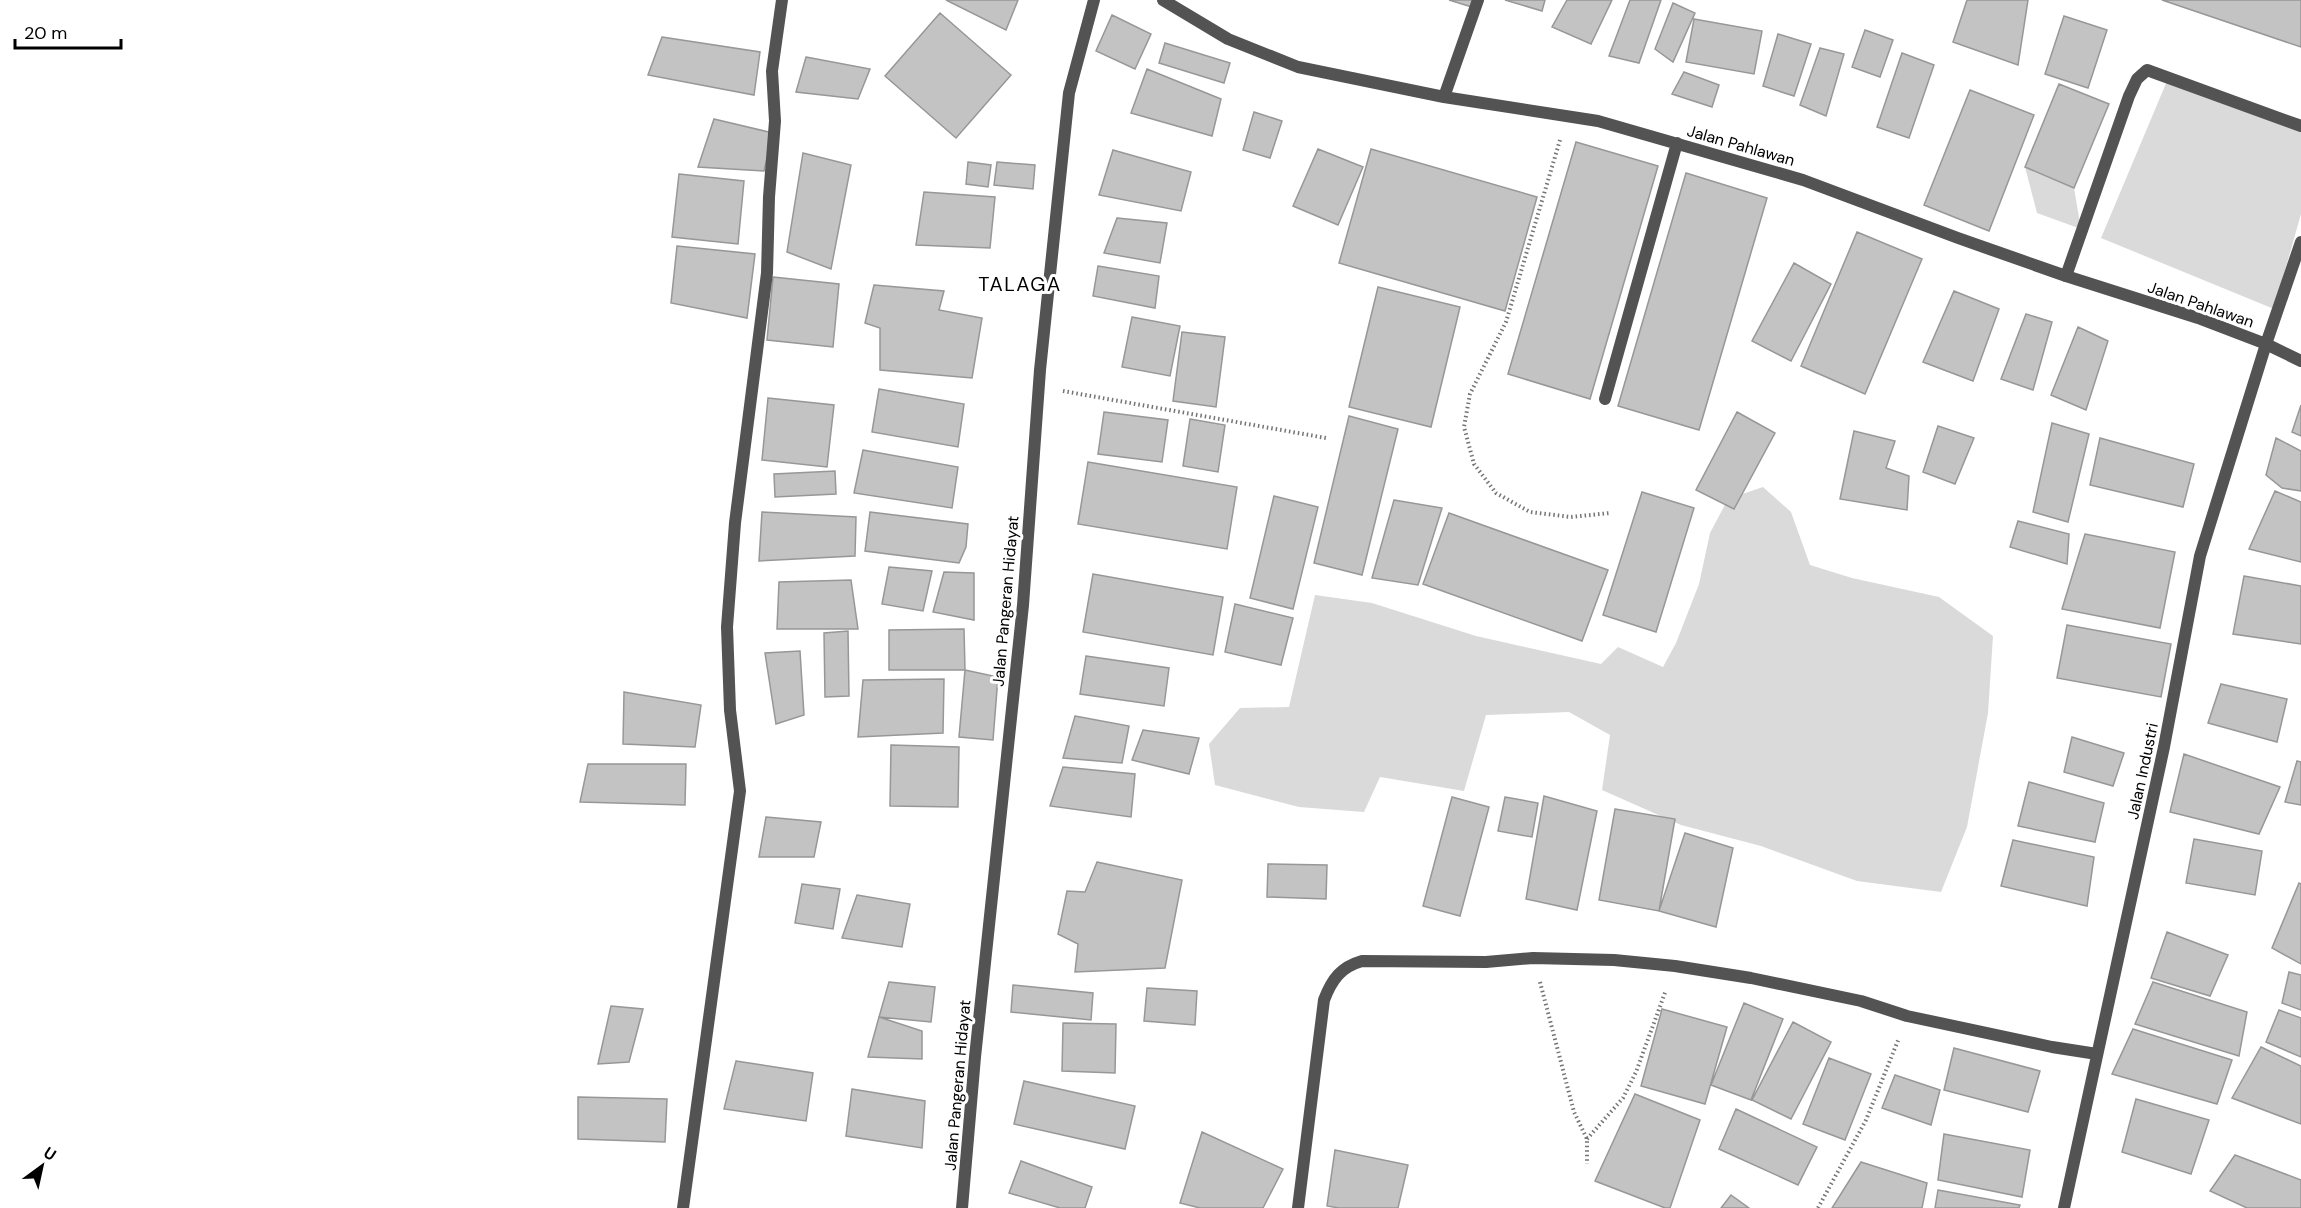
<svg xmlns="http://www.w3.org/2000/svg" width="2301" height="1208" font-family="'DM Sans',sans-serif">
  <rect width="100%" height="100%" fill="#fff"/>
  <path fill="#dadada" d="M 2167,81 L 2301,128 L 2301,214 L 2274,309 L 2101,238 Z
    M 2025,167 L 2074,188 L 2081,229 L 2037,213 Z
    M 1763,487 L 1791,512 L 1810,565 L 1852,578 L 1939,597 L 1993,636 L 1988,713 L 1967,827 L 1941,892 L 1857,881 L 1761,846 L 1681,825 L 1602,790 L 1610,735 L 1569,712 L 1486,715 L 1464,791 L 1380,777 L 1364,812 L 1299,807 L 1215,785 L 1209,744 L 1240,708 L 1289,707 L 1315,595 L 1372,603 L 1476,636 L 1601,664 L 1618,647 L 1663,667 L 1676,643 L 1699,584 L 1710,533 L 1728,499 Z"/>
  <path fill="#c3c3c3" stroke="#979797" stroke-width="1.5" d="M 946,0 L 1018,0 L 1006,30 Z
    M 1449,0 L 1477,0 L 1475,8 Z
    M 1505,0 L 1545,0 L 1542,11 Z
    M 1567,0 L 1612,0 L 1591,44 L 1552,27 Z
    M 1630,0 L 1661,0 L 1639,63 L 1609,56 Z
    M 1967,0 L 2028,0 L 2018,65 L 1953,42 Z
    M 2162,0 L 2301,0 L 2301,47 Z
    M 1673,3 L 1695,13 L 1673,62 L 1655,49 Z
    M 940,13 L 1011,75 L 956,138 L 885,76 Z
    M 1112,15 L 1151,34 L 1135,69 L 1096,51 Z
    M 2064,16 L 2107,30 L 2088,88 L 2045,74 Z
    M 1694,19 L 1762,31 L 1754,74 L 1686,62 Z
    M 1865,30 L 1893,40 L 1880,77 L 1852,67 Z
    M 1778,34 L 1811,44 L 1794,96 L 1763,86 Z
    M 662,37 L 760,52 L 754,95 L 648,75 Z
    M 1165,43 L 1230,63 L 1224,83 L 1159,63 Z
    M 1820,48 L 1844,54 L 1826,116 L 1800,105 Z
    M 1902,53 L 1934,65 L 1909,138 L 1877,127 Z
    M 806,57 L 870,69 L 858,99 L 796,92 Z
    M 1147,69 L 1221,99 L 1212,136 L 1131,113 Z
    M 1684,72 L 1719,85 L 1712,107 L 1672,94 Z
    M 2059,84 L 2109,104 L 2074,188 L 2025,167 Z
    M 1970,90 L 2034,115 L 1989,231 L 1924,205 Z
    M 1254,112 L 1282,121 L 1270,158 L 1243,150 Z
    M 714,119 L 773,133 L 764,171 L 698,167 Z
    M 1576,142 L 1658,166 L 1590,399 L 1508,374 Z
    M 1318,149 L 1363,167 L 1338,225 L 1293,206 Z
    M 1371,149 L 1537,197 L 1505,311 L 1339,263 Z
    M 1113,150 L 1191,172 L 1181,211 L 1099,195 Z
    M 803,153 L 851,165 L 831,269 L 787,252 Z
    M 968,162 L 991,165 L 988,187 L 966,184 Z
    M 997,162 L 1035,165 L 1033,189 L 994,185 Z
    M 1686,173 L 1767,198 L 1699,430 L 1618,406 Z
    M 679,174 L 744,181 L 738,244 L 672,237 Z
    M 924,192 L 995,197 L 990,248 L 916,245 Z
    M 1117,218 L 1167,223 L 1160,263 L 1104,253 Z
    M 1857,232 L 1922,259 L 1865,394 L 1801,366 Z
    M 677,246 L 755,254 L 747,318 L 671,303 Z
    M 1794,263 L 1831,284 L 1791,361 L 1752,341 Z
    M 1098,266 L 1159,276 L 1155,308 L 1093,296 Z
    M 773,277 L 839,284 L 833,347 L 767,340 Z
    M 874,285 L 944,291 L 939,310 L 982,318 L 972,378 L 880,370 L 880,328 L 865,323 Z
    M 1378,287 L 1460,307 L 1431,427 L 1349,407 Z
    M 1954,291 L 1999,309 L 1973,381 L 1923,362 Z
    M 2026,314 L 2052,322 L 2033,390 L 2001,379 Z
    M 1132,317 L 1180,326 L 1170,376 L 1122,367 Z
    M 2078,327 L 2108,341 L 2086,410 L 2051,395 Z
    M 1182,332 L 1225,337 L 1216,407 L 1173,401 Z
    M 879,389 L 964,404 L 958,447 L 872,432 Z
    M 768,398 L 834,405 L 827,467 L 762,460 Z
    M 2301,405 L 2301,436 L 2292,432 Z
    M 1104,412 L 1168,420 L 1162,462 L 1098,454 Z
    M 1737,412 L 1775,433 L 1734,509 L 1696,490 Z
    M 1349,416 L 1398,429 L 1362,575 L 1314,563 Z
    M 1190,419 L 1225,425 L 1218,472 L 1183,466 Z
    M 2052,423 L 2089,434 L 2068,522 L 2033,512 Z
    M 1938,426 L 1974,438 L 1955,484 L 1923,472 Z
    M 1854,431 L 1895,441 L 1886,468 L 1909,476 L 1907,510 L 1840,499 Z
    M 2100,438 L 2194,464 L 2183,507 L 2090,485 Z
    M 2276,438 L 2301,451 L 2301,491 L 2282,488 L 2266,475 Z
    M 863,450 L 958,467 L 952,508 L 854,493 Z
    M 1088,462 L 1237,487 L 1227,549 L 1078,524 Z
    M 835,471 L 836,494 L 775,497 L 774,474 Z
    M 2275,491 L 2301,502 L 2301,562 L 2249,549 Z
    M 1642,492 L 1694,508 L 1656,632 L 1603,615 Z
    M 1274,496 L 1318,507 L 1293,609 L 1250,598 Z
    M 1394,500 L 1442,508 L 1418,585 L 1372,578 Z
    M 762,512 L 856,517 L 855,556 L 759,561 Z
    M 870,512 L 968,524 L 966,547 L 959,563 L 865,551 Z
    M 1449,513 L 1608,570 L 1582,641 L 1423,584 Z
    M 2018,521 L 2069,534 L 2067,564 L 2010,547 Z
    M 2085,534 L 2175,552 L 2160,628 L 2062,609 Z
    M 889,567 L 932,571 L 923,611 L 882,604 Z
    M 944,572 L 974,573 L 974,620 L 933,612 Z
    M 1093,574 L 1223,597 L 1213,655 L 1083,632 Z
    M 2244,576 L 2301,586 L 2301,644 L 2233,634 Z
    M 851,580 L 858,629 L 777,629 L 779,582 Z
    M 1235,604 L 1293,618 L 1281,665 L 1225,652 Z
    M 2067,625 L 2171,644 L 2161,697 L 2057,678 Z
    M 964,629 L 965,670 L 889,670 L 889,630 Z
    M 848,631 L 849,696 L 825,697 L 824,633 Z
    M 800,651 L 804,715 L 776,724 L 765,653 Z
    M 1086,656 L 1169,668 L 1164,706 L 1080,694 Z
    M 965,670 L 998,677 L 993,740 L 959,737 Z
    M 944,679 L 943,733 L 858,737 L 863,680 Z
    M 2221,684 L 2287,699 L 2277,742 L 2208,723 Z
    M 624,692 L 701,705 L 695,747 L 623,744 Z
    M 1075,716 L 1129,726 L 1122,763 L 1063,758 Z
    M 1143,730 L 1199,738 L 1189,774 L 1132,760 Z
    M 2072,737 L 2124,753 L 2113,786 L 2064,772 Z
    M 891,745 L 959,747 L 958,807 L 890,806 Z
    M 2184,754 L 2280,787 L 2259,834 L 2170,812 Z
    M 2297,761 L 2301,762 L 2301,805 L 2285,802 Z
    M 588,764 L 686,764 L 685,805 L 580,802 Z
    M 1063,767 L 1135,774 L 1131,817 L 1050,806 Z
    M 2029,782 L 2104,803 L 2095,842 L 2018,826 Z
    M 1544,796 L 1597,811 L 1577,910 L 1526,899 Z
    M 1452,797 L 1489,807 L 1460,916 L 1423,906 Z
    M 1505,797 L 1538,803 L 1532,837 L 1498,831 Z
    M 1615,809 L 1675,819 L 1659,911 L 1599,900 Z
    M 766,817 L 821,822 L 814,857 L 759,857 Z
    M 1685,833 L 1733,848 L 1716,927 L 1659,911 Z
    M 2194,839 L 2262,851 L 2255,895 L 2186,883 Z
    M 2013,840 L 2094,857 L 2087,906 L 2001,886 Z
    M 1097,862 L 1182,880 L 1165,968 L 1075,972 L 1078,944 L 1058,934 L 1067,891 L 1085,892 Z
    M 1268,864 L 1327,865 L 1326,899 L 1267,897 Z
    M 2299,883 L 2301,884 L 2301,964 L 2272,948 Z
    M 802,884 L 840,889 L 833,929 L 795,923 Z
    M 857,895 L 910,904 L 902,947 L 842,938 Z
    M 2167,932 L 2228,955 L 2210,996 L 2151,978 Z
    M 2289,972 L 2301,975 L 2301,1010 L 2282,1003 Z
    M 889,982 L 935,987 L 931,1022 L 879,1017 Z
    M 2153,982 L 2247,1012 L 2239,1056 L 2135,1024 Z
    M 1013,985 L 1093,993 L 1091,1020 L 1011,1012 Z
    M 1147,988 L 1197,991 L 1195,1025 L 1144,1021 Z
    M 1744,1003 L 1783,1019 L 1751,1100 L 1711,1085 Z
    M 611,1006 L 643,1009 L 629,1062 L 598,1064 Z
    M 1662,1009 L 1727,1027 L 1705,1104 L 1641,1086 Z
    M 2279,1010 L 2301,1018 L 2301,1057 L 2266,1042 Z
    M 879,1017 L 922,1031 L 922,1059 L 868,1057 Z
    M 1793,1022 L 1831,1042 L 1791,1119 L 1752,1100 Z
    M 1063,1023 L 1116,1024 L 1115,1073 L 1062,1071 Z
    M 2133,1029 L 2232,1060 L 2217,1104 L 2112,1074 Z
    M 2261,1047 L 2301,1066 L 2301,1124 L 2232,1098 Z
    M 1954,1048 L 2040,1071 L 2028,1112 L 1944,1090 Z
    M 1829,1058 L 1871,1074 L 1845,1140 L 1803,1124 Z
    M 736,1061 L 813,1073 L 806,1121 L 724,1109 Z
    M 1895,1075 L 1940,1090 L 1931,1125 L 1882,1108 Z
    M 1024,1081 L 1135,1106 L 1125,1149 L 1014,1124 Z
    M 852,1089 L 925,1101 L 922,1148 L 846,1136 Z
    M 1635,1094 L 1700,1120 L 1670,1208 L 1665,1208 L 1595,1181 Z
    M 578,1097 L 667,1099 L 665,1142 L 578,1139 Z
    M 2136,1099 L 2209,1120 L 2191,1174 L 2122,1152 Z
    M 1736,1109 L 1817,1147 L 1798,1185 L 1719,1149 Z
    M 1202,1132 L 1283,1169 L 1263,1208 L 1200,1208 L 1180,1203 Z
    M 1944,1134 L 2030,1150 L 2022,1197 L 1938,1180 Z
    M 1335,1150 L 1408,1165 L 1398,1208 L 1339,1208 L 1327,1206 Z
    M 2235,1155 L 2301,1180 L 2301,1208 L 2247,1208 L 2210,1191 Z
    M 1021,1161 L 1092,1187 L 1085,1208 L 1060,1208 L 1009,1193 Z
    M 1861,1162 L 1927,1183 L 1922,1208 L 1832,1208 Z
    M 1938,1190 L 2020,1205 L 2019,1208 L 1935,1208 Z
    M 1731,1195 L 1749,1208 L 1721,1208 Z"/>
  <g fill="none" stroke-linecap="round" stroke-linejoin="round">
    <path stroke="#757575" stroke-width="4" stroke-dasharray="1.5 3" stroke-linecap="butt" d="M 1560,140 L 1506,322 L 1470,394 L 1464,427 L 1474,464 L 1496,493 L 1530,512 L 1571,517 L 1610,513
      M 1063,391 L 1326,438
      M 1540,982 L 1574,1112 L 1587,1139 L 1587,1164
      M 1587,1139 L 1623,1098 L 1636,1072 L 1666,990
      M 1818,1208 L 1866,1120 L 1899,1038"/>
    <path stroke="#535353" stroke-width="12" d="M 2066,276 L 2129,96 L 2137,79 L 2147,70 L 2301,126"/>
    <path stroke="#535353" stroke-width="12" d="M 1163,0 L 1228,39 L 1298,67 L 1444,97 L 1598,121 L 1803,180 L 1958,238 L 2066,276 L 2198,318 L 2266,344 L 2301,361
      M 1444,97 L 1478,0
      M 1605,399 L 1677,143
      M 683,1208 L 740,791 L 730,710 L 727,627 L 735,523 L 767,273 L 769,197 L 775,121 L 772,71 L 782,0
      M 962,1208 L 975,1057 L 1023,605 L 1040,370 L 1069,93 L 1094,0
      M 1298,1208 L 1324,1000 C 1332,979 1341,967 1362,961 L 1486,962 L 1533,958 L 1614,960 L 1675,966 L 1751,978 L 1861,1001 L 1907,1016 L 2052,1047 L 2097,1054
      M 2064,1208 L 2164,747 L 2200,556 L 2266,344 L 2301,242"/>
  </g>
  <g text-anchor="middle" stroke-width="6" stroke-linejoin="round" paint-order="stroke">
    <g font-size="16" fill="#000" stroke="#fff">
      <text transform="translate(1741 145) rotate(16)" y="6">Jalan Pahlawan</text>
      <text transform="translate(2201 304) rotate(19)" y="6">Jalan Pahlawan</text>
      <text transform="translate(1005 601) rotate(-85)" y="6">Jalan Pangeran Hidayat</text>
      <text transform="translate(2142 771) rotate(-78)" y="6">Jalan Industri</text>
      <text transform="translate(957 1085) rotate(-85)" y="6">Jalan Pangeran Hidayat</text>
    </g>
    <g font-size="20" letter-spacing="1.5" fill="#000" stroke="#fff">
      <text x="1020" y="291">TALAGA</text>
    </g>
  </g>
  <g transform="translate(42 1166) rotate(33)" stroke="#ffffff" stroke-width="4.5" paint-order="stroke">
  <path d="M0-4.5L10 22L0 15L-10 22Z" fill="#000000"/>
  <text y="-9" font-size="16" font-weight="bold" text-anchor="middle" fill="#000000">U</text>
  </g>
  <path d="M15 39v9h106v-9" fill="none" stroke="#000000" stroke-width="3"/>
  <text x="24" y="39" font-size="18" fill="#000000" stroke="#ffffff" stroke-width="4.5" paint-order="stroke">20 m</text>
</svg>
